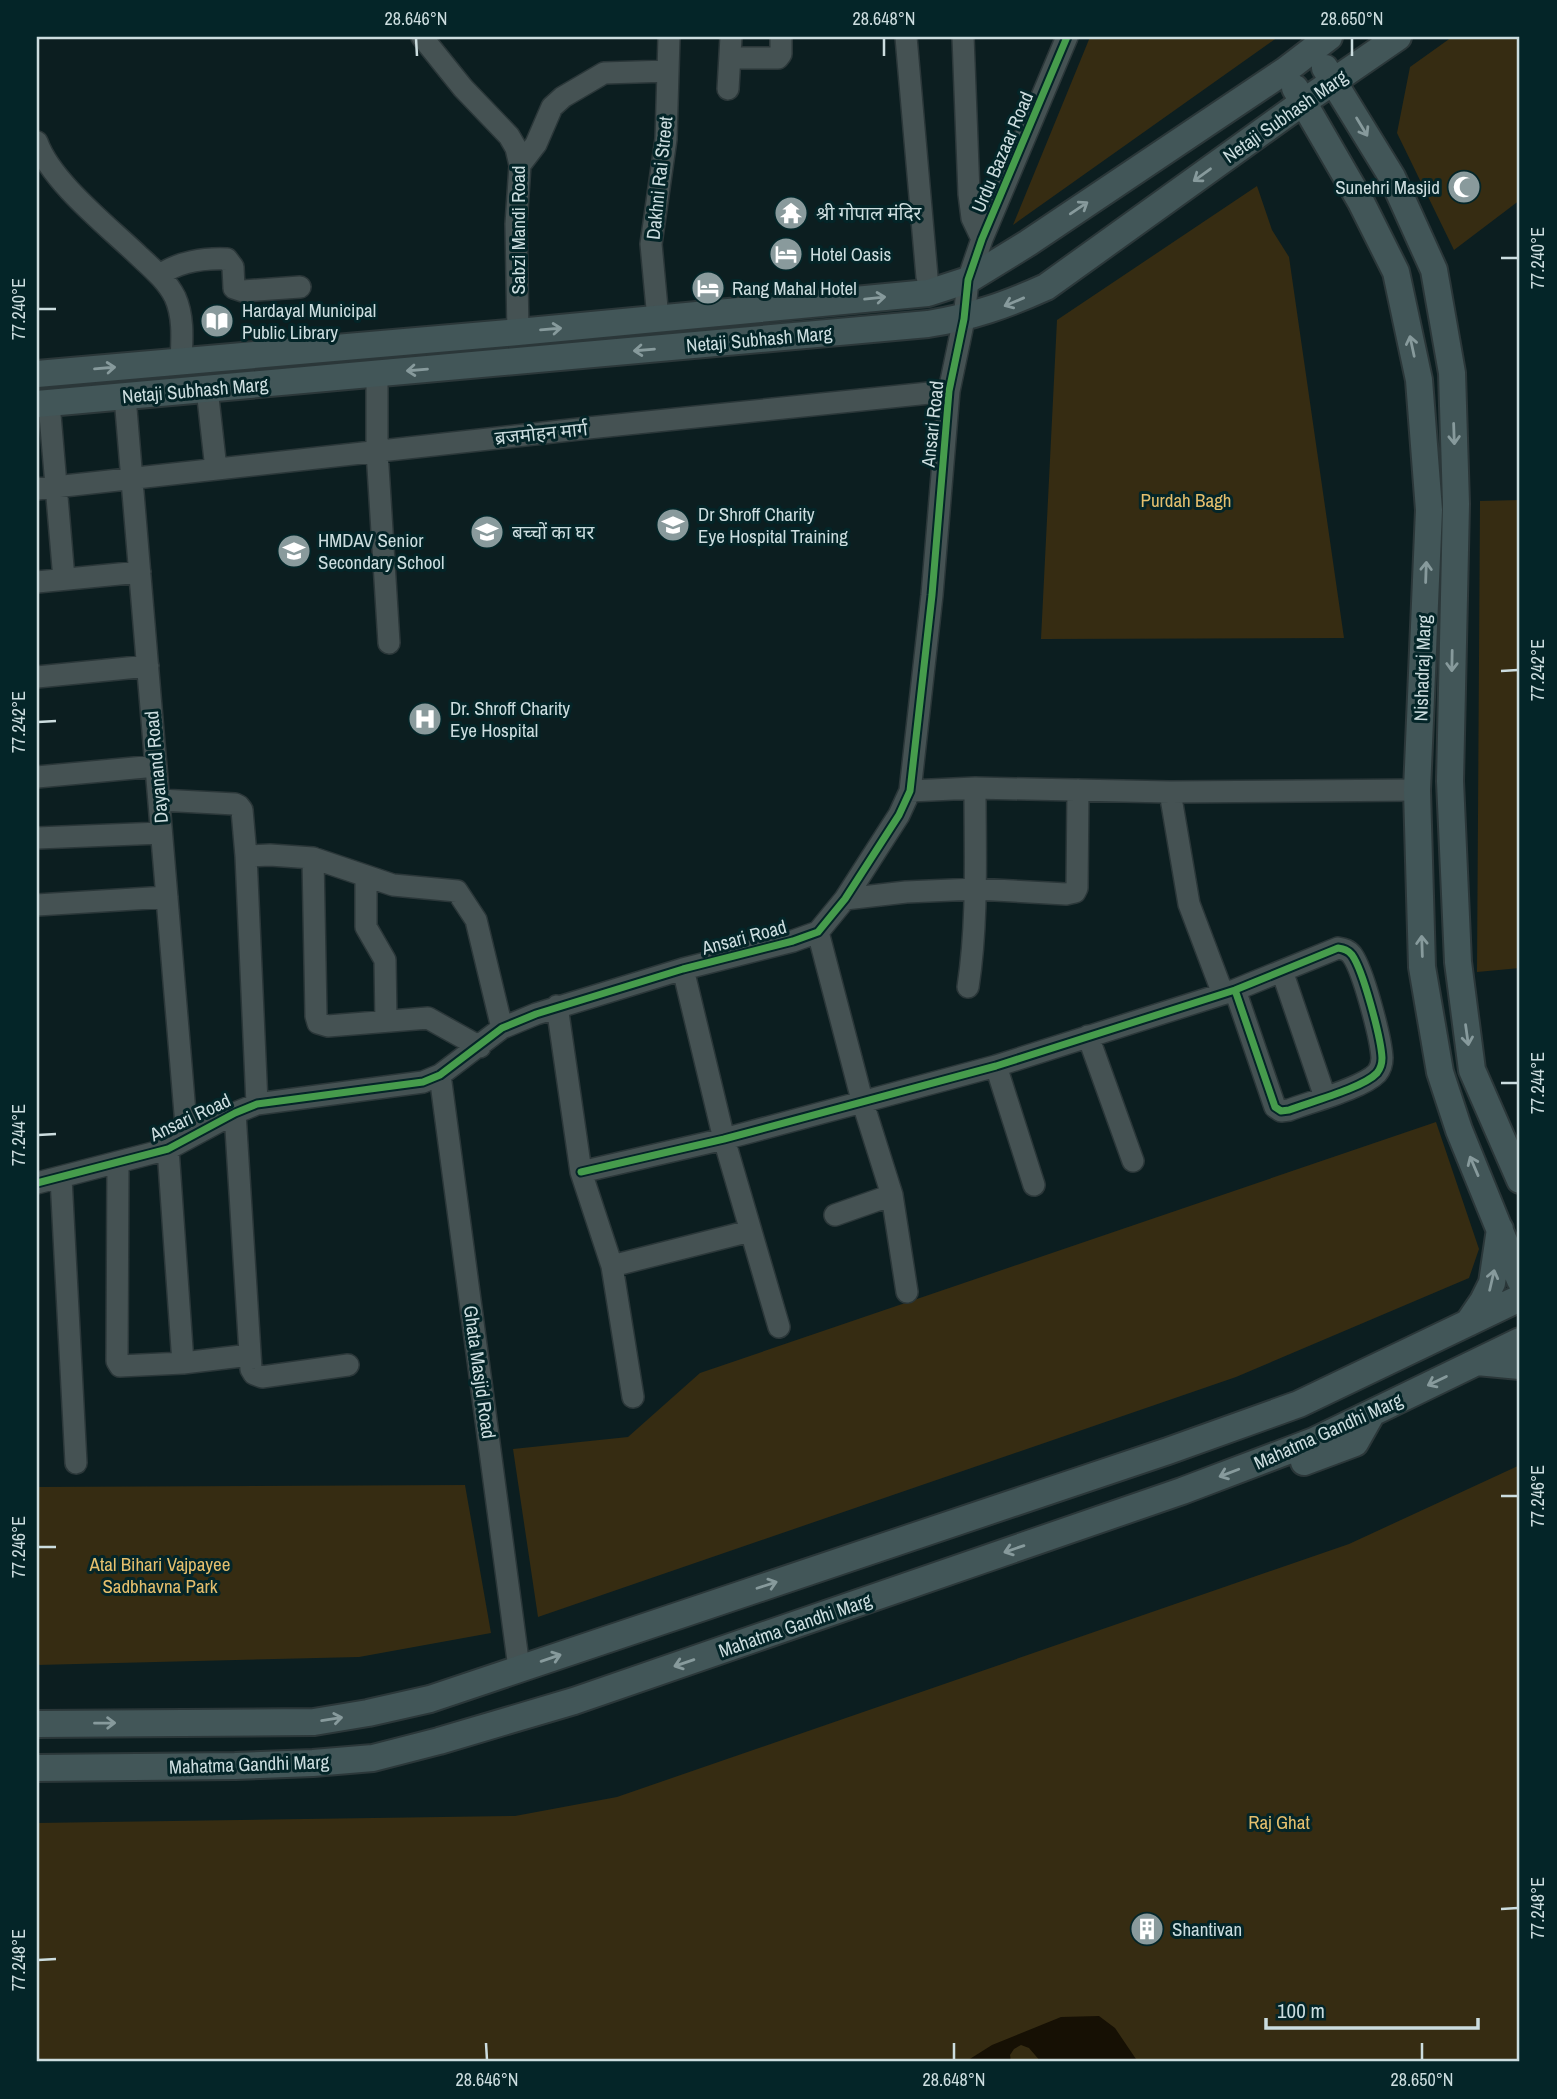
<svg xmlns="http://www.w3.org/2000/svg" width="1557" height="2099" font-family="'Archivo Narrow','Noto Sans Devanagari',sans-serif">
  <rect width="100%" height="100%" fill="#0c1e20"/>
  <path fill="#362c12" d="M 1090,37 L 1278,37 L 1013,225 Z
    M 1452,37 L 1520,37 L 1520,200 L 1454,250 L 1397,133 L 1410,67 Z
    M 1257,186 L 1272,230 L 1289,257 L 1344,638 L 1041,639 L 1057,320 Z
    M 1520,500 L 1520,968 L 1477,972 L 1480,501 Z
    M 1436,1122 L 1479,1249 L 1469,1278 L 1236,1377 L 538,1617 L 513,1449 L 628,1437 L 700,1373 Z
    M 1520,1465 L 1520,2062 L 37,2062 L 37,1823 L 515,1816 L 617,1797 L 1349,1544 Z
    M 465,1485 L 491,1633 L 359,1657 L 37,1665 L 37,1487 Z"/>
  <path fill="#161004" d="M 1099,2016 L 1115,2028 L 1138,2062 L 1041,2062 L 1029,2048 L 1021,2045 L 1014,2049 L 1010,2055 L 1011,2062 L 965,2062 L 992,2045 L 1061,2017 Z"/>
  <g fill="none" stroke-linecap="round" stroke-linejoin="round">
    <defs>
      <path id="minor" d="M 422,37 L 463,88 L 509,136 L 516,148 L 520,165 L 516,224 L 518,332
        M 906,37 L 927,277
        M 963,37 L 969,194 L 972,218 L 982,239
        M 730,58 L 778,58 L 781,54 L 781,37
        M 728,89 L 731,37
        M 37,142 C 51,182 109,227 140,257 C 153,269 167,281 175,297 C 184,317 182,340 181,361
        M 520,165 L 536,144 L 552,107 L 563,97 L 604,73 L 668,71
        M 160,275 C 178,262 204,258 227,259 L 233,267 L 234,288 L 243,291 L 300,287
        M 658,319 L 651,244 L 666,139 L 669,37
        M 377,374 L 377,451 L 389,643
        M 207,389 L 216,469
        M 125,397 L 187,1137
        M 49,403 L 64,579
        M 37,489 L 588,428 L 949,391
        M 37,582 L 140,572
        M 37,677 L 148,666
        M 37,777 L 156,766
        M 910,791 L 975,788 L 1170,792 L 1417,790
        M 1170,792 L 1189,904 L 1223,994
        M 160,800 L 235,804 L 239,806 L 242,810 L 246,856 L 257,1104
        M 37,838 L 161,833
        M 246,856 L 270,855 L 313,858 L 393,885 L 457,891 L 476,920 L 502,1028
        M 313,858 L 316,1016 L 318,1023 L 328,1026 L 428,1018 L 480,1047
        M 366,877 L 366,927 L 385,960 L 386,1021
        M 845,899 L 906,892 L 976,889 L 1066,894 L 1075,892 L 1077,888 L 1078,790
        M 37,905 L 167,897
        M 818,932 L 862,1100 L 892,1195 L 907,1292
        M 683,969 L 724,1139 L 779,1327
        M 1282,971 L 1325,1097
        M 968,987 C 978,922 975,854 975,788
        M 557,1006 L 581,1172 L 612,1266 L 633,1397
        M 1088,1036 L 1133,1161
        M 996,1066 L 1034,1185
        M 440,1075 L 519,1668
        M 235,1113 L 251,1369 L 254,1374 L 262,1377 L 348,1365
        M 168,1149 L 183,1363 L 250,1355
        M 118,1162 L 117,1361 L 120,1366 L 183,1363
        M 581,1172 L 724,1139 L 996,1066 L 1235,990 L 1338,948 C 1344,949 1348,950 1352,955 C 1363,970 1381,1038 1382,1058 C 1382,1064 1381,1068 1377,1073 C 1363,1088 1310,1102 1289,1110 L 1281,1111 L 1275,1107 L 1235,990
        M 61,1178 L 76,1463
        M 37,1183 L 168,1149 L 235,1113 L 257,1104 L 423,1082 L 440,1075 L 502,1028 L 536,1014 L 683,969 L 793,941 L 818,932 L 845,899 L 899,815 L 910,791 L 932,595 L 949,391 L 964,319 L 968,280 L 982,239 L 1067,37
        M 835,1215 L 892,1195
        M 612,1266 L 750,1231"/>
      <path id="major" d="M 1325,68 L 1392,177 L 1434,270 L 1452,373 L 1456,504 L 1450,781 L 1458,962 L 1472,1070 L 1520,1180
        M 1295,88 L 1361,202 L 1396,272 L 1419,380 L 1429,510 L 1417,790 L 1422,967 L 1440,1072 L 1459,1130 L 1520,1280
        M 37,374 L 518,332 L 928,293 L 968,280 L 1028,243 L 1286,70 L 1329,37
        M 37,404 L 928,324 C 972,317 1006,305 1046,287 L 1302,103 L 1398,37
        M 1468,1323 L 1483,1301 L 1492,1283 L 1500,1229
        M 1477,1362 L 1520,1366
        M 1304,1462 L 1355,1443 L 1372,1413
        M 37,1724 L 314,1722 L 368,1713 L 430,1699 L 1168,1451 L 1299,1404 L 1520,1298
        M 37,1768 L 235,1766 L 313,1763 L 373,1758 L 439,1741 L 574,1701 L 1182,1491 L 1314,1441 L 1520,1341"/>
    </defs>
    <use href="#minor" stroke="#2b3739" stroke-width="24"/>
    <use href="#major" stroke="#2b3739" stroke-width="30"/>
    <use href="#minor" stroke="#455253" stroke-width="21"/>
    <use href="#major" stroke="#425658" stroke-width="26"/>
    <defs>
      <path id="cycleway" d="M 581,1172 L 724,1139 L 996,1066 L 1235,990 L 1338,948 C 1344,949 1348,950 1352,955 C 1363,970 1381,1038 1382,1058 C 1382,1064 1381,1068 1377,1073 C 1363,1088 1310,1102 1289,1110 L 1281,1111 L 1275,1107 L 1235,990
        M 37,1183 L 168,1149 L 235,1113 L 257,1104 L 423,1082 L 440,1075 L 502,1028 L 536,1014 L 683,969 L 793,941 L 818,932 L 845,899 L 899,815 L 910,791 L 932,595 L 949,391 L 964,319 L 968,280 L 982,239 L 1067,37"/>
    </defs>
    <use href="#cycleway" stroke="#042528" stroke-width="11"/>
    <use href="#cycleway" stroke="#469c4c" stroke-width="7"/>
  </g>
  <defs><path id="oneway-shaft" d="M-6 0H5M1.5-3L5.5 0L1.5 3" fill="none" stroke-width="1.6" stroke-linecap="round" stroke-linejoin="round" transform="scale(1.75)"/></defs>
  <g stroke="#879a9c">
    <use href="#oneway-shaft" transform="translate(1362 127) rotate(59)"/>
    <use href="#oneway-shaft" transform="translate(1202 175) rotate(144)"/>
    <use href="#oneway-shaft" transform="translate(1079 208) rotate(-34)"/>
    <use href="#oneway-shaft" transform="translate(875 298) rotate(-6)"/>
    <use href="#oneway-shaft" transform="translate(1014 302) rotate(157)"/>
    <use href="#oneway-shaft" transform="translate(551 329) rotate(-5)"/>
    <use href="#oneway-shaft" transform="translate(1412 346) rotate(-102)"/>
    <use href="#oneway-shaft" transform="translate(644 350) rotate(175)"/>
    <use href="#oneway-shaft" transform="translate(105 368) rotate(-5)"/>
    <use href="#oneway-shaft" transform="translate(417 370) rotate(175)"/>
    <use href="#oneway-shaft" transform="translate(1454 434) rotate(88)"/>
    <use href="#oneway-shaft" transform="translate(1426 572) rotate(-88)"/>
    <use href="#oneway-shaft" transform="translate(1452 661) rotate(91)"/>
    <use href="#oneway-shaft" transform="translate(1422 946) rotate(-92)"/>
    <use href="#oneway-shaft" transform="translate(1467 1035) rotate(82)"/>
    <use href="#oneway-shaft" transform="translate(1474 1166) rotate(-113)"/>
    <use href="#oneway-shaft" transform="translate(1492 1280) rotate(-77)"/>
    <use href="#oneway-shaft" transform="translate(1437 1381) rotate(154)"/>
    <use href="#oneway-shaft" transform="translate(1229 1473) rotate(159)"/>
    <use href="#oneway-shaft" transform="translate(1014 1549) rotate(161)"/>
    <use href="#oneway-shaft" transform="translate(767 1585) rotate(-18)"/>
    <use href="#oneway-shaft" transform="translate(551 1658) rotate(-19)"/>
    <use href="#oneway-shaft" transform="translate(684 1663) rotate(161)"/>
    <use href="#oneway-shaft" transform="translate(332 1719) rotate(-9)"/>
    <use href="#oneway-shaft" transform="translate(105 1723) rotate(-1)"/>
  </g>
  <path fill="none" stroke="#ccdddf" stroke-width="2.5" d="M 416,38 L 417,56M 884,38 L 884,56M 1352,38 L 1352,56M 1501,258 L 1518,258M 38,309 L 56,309M 1501,671 L 1518,670M 38,722 L 56,721M 1501,1083 L 1518,1083M 38,1135 L 56,1134M 1501,1496 L 1518,1496M 38,1547 L 56,1547M 1501,1909 L 1518,1908M 38,1960 L 56,1959M 486,2043 L 487,2060M 954,2043 L 954,2060M 1422,2043 L 1422,2060"/>
  <defs>
    <symbol id="mosque-disc" viewBox="-11 -11 22 22"><circle r="9.5" fill="#899a9c" stroke="#042528"/><path d="M3.5-4.9A6 6 0 1 0 3.5 4.9A5 5 0 1 1 3.5-4.9Z" fill="#fff"/></symbol>
    <symbol id="temple-disc" viewBox="-11 -11 22 22"><circle r="9.5" fill="#899a9c" stroke="#042528"/><path d="M0-6L5-2H3V0L6.5 2.5H4V6H1.5V3h-3V6H-4V2.5H-6.5L-3 0V-2H-5Z" fill="#fff"/></symbol>
    <symbol id="hotel-disc" viewBox="-11 -11 22 22"><circle r="9.5" fill="#899a9c" stroke="#042528"/><path d="M-6-4.5h1.5V1H6V5H4.5V3h-9V5H-6ZM-4 0a1.8 1.8 0 1 1 3.6 0ZM.5 0V-2.5h3Q6-2.5 6 0Z" fill="#fff"/></symbol>
    <symbol id="library-disc" viewBox="-11 -11 22 22"><circle r="9.5" fill="#899a9c" stroke="#042528"/><path d="M-6-4Q-3-5.5-.7-3.5V5Q-3 3-6 4ZM6-4Q3-5.5 .7-3.5V5Q3 3 6 4Z" fill="#fff"/></symbol>
    <symbol id="school-disc" viewBox="-11 -11 22 22"><circle r="9.5" fill="#899a9c" stroke="#042528"/><path d="M0-5L7-2L0 1L-7-2ZM-4 1L0 2.5L4 1V4Q0 6-4 4Z" fill="#fff"/></symbol>
    <symbol id="hospital-disc" viewBox="-11 -11 22 22"><circle r="9.5" fill="#899a9c" stroke="#042528"/><path d="M-5-5h3v3.5h4V-5h3V5h-3V1.5h-4V5h-3Z" fill="#fff"/></symbol>
    <symbol id="building-disc" viewBox="-11 -11 22 22"><circle r="9.5" fill="#899a9c" stroke="#042528"/><path d="M-4-6H4V6H1V3H-1V6H-4ZM-2.5-4.3h1.7v1.8h-1.7ZM.8-4.3h1.7v1.8H.8ZM-2.5-1h1.7V.8h-1.7ZM.8-1h1.7V.8H.8Z" fill="#fff"/></symbol>
  </defs>
  <g fill-rule="evenodd">
    <use href="#mosque-disc" x="1445" y="168" width="38" height="38"/>
    <use href="#temple-disc" x="772" y="194" width="38" height="38"/>
    <use href="#hotel-disc" x="767" y="235" width="38" height="38"/>
    <use href="#hotel-disc" x="689" y="269" width="38" height="38"/>
    <use href="#library-disc" x="198" y="302" width="38" height="38"/>
    <use href="#school-disc" x="654" y="506" width="38" height="38"/>
    <use href="#school-disc" x="468" y="513" width="38" height="38"/>
    <use href="#school-disc" x="275" y="532" width="38" height="38"/>
    <use href="#hospital-disc" x="406" y="700" width="38" height="38"/>
    <use href="#building-disc" x="1128" y="1910" width="38" height="38"/>
  </g>
  <g text-anchor="middle" stroke-width="6" stroke-linejoin="round" paint-order="stroke">
    <g font-size="19" fill="#ccdddf" stroke="#042528">
      <text transform="translate(1285 116) rotate(-35)" y="7">Netaji Subhash Marg</text>
      <text transform="translate(1002 152) rotate(-67)" y="7">Urdu Bazaar Road</text>
      <text transform="translate(659 178) rotate(-84)" y="7">Dakhni Rai Street</text>
      <text transform="translate(518 230) rotate(-90)" y="7">Sabzi Mandi Road</text>
      <text transform="translate(759 339) rotate(-5)" y="7">Netaji Subhash Marg</text>
      <text transform="translate(195 390) rotate(-5)" y="7">Netaji Subhash Marg</text>
      <text transform="translate(932 424) rotate(-84)" y="7">Ansari Road</text>
      <text transform="translate(541 433) rotate(-6)" y="7">ब्रजमोहन मार्ग</text>
      <text transform="translate(1422 668) rotate(-88)" y="7">Nishadraj Marg</text>
      <text transform="translate(156 767) rotate(-95)" y="7">Dayanand Road</text>
      <text transform="translate(744 937) rotate(-15)" y="7">Ansari Road</text>
      <text transform="translate(190 1117) rotate(-25)" y="7">Ansari Road</text>
      <text transform="translate(480 1372) rotate(82)" y="7">Ghata Masjid Road</text>
      <text transform="translate(1328 1431) rotate(-24)" y="7">Mahatma Gandhi Marg</text>
      <text transform="translate(795 1625) rotate(-19)" y="7">Mahatma Gandhi Marg</text>
      <text transform="translate(249 1764) rotate(-2)" y="7">Mahatma Gandhi Marg</text>
    </g>
    <g font-size="19" fill="#ccdddf" stroke="#042528" text-anchor="start">
      <text x="1440" y="194" text-anchor="end">Sunehri Masjid</text>
      <text x="816" y="220">श्री गोपाल मंदिर</text>
      <text x="810" y="261">Hotel Oasis</text>
      <text x="732" y="295">Rang Mahal Hotel</text>
      <text x="242" y="317">Hardayal Municipal<tspan x="242" dy="22">Public Library</tspan></text>
      <text x="698" y="521">Dr Shroff Charity<tspan x="698" dy="22">Eye Hospital Training</tspan></text>
      <text x="512" y="539">बच्चों का घर</text>
      <text x="318" y="547">HMDAV Senior<tspan x="318" dy="22">Secondary School</tspan></text>
      <text x="450" y="715">Dr. Shroff Charity<tspan x="450" dy="22">Eye Hospital</tspan></text>
      <text x="1172" y="1936">Shantivan</text>
    </g>
    <g font-size="19" fill="#e5bf6d" stroke="#042528">
      <text x="1186" y="507">Purdah Bagh</text>
      <text x="160" y="1571">Atal Bihari Vajpayee<tspan x="160" dy="22">Sadbhavna Park</tspan></text>
      <text x="1279" y="1829">Raj Ghat</text>
    </g>
  </g>
  <rect width="1557" height="2099" fill="none" stroke="#042528" stroke-width="77"/>
  <path d="M1266 2018v10h212v-10" fill="none" stroke="#ccdddf" stroke-width="3.5"/>
  <text x="1277" y="2018" font-size="21" fill="#ccdddf" stroke="#042528" stroke-width="5" paint-order="stroke">100 m</text>
  <rect x="38" y="38" width="1480" height="2022" fill="none" stroke="#ccdddf" stroke-width="2.5"/>
  <g font-size="18" text-anchor="middle" fill="#ccdddf">
    <text x="416" y="25">28.646°N</text>
    <text x="884" y="25">28.648°N</text>
    <text x="1352" y="25">28.650°N</text>
    <text transform="translate(1538 258) rotate(-90)" y="6">77.240°E</text>
    <text transform="translate(19 309) rotate(-90)" y="6">77.240°E</text>
    <text transform="translate(1538 670) rotate(-90)" y="6">77.242°E</text>
    <text transform="translate(19 722) rotate(-90)" y="6">77.242°E</text>
    <text transform="translate(1538 1083) rotate(-90)" y="6">77.244°E</text>
    <text transform="translate(19 1135) rotate(-90)" y="6">77.244°E</text>
    <text transform="translate(1538 1496) rotate(-90)" y="6">77.246°E</text>
    <text transform="translate(19 1547) rotate(-90)" y="6">77.246°E</text>
    <text transform="translate(1538 1908) rotate(-90)" y="6">77.248°E</text>
    <text transform="translate(19 1960) rotate(-90)" y="6">77.248°E</text>
    <text x="487" y="2086">28.646°N</text>
    <text x="954" y="2086">28.648°N</text>
    <text x="1422" y="2086">28.650°N</text>
  </g>
</svg>
